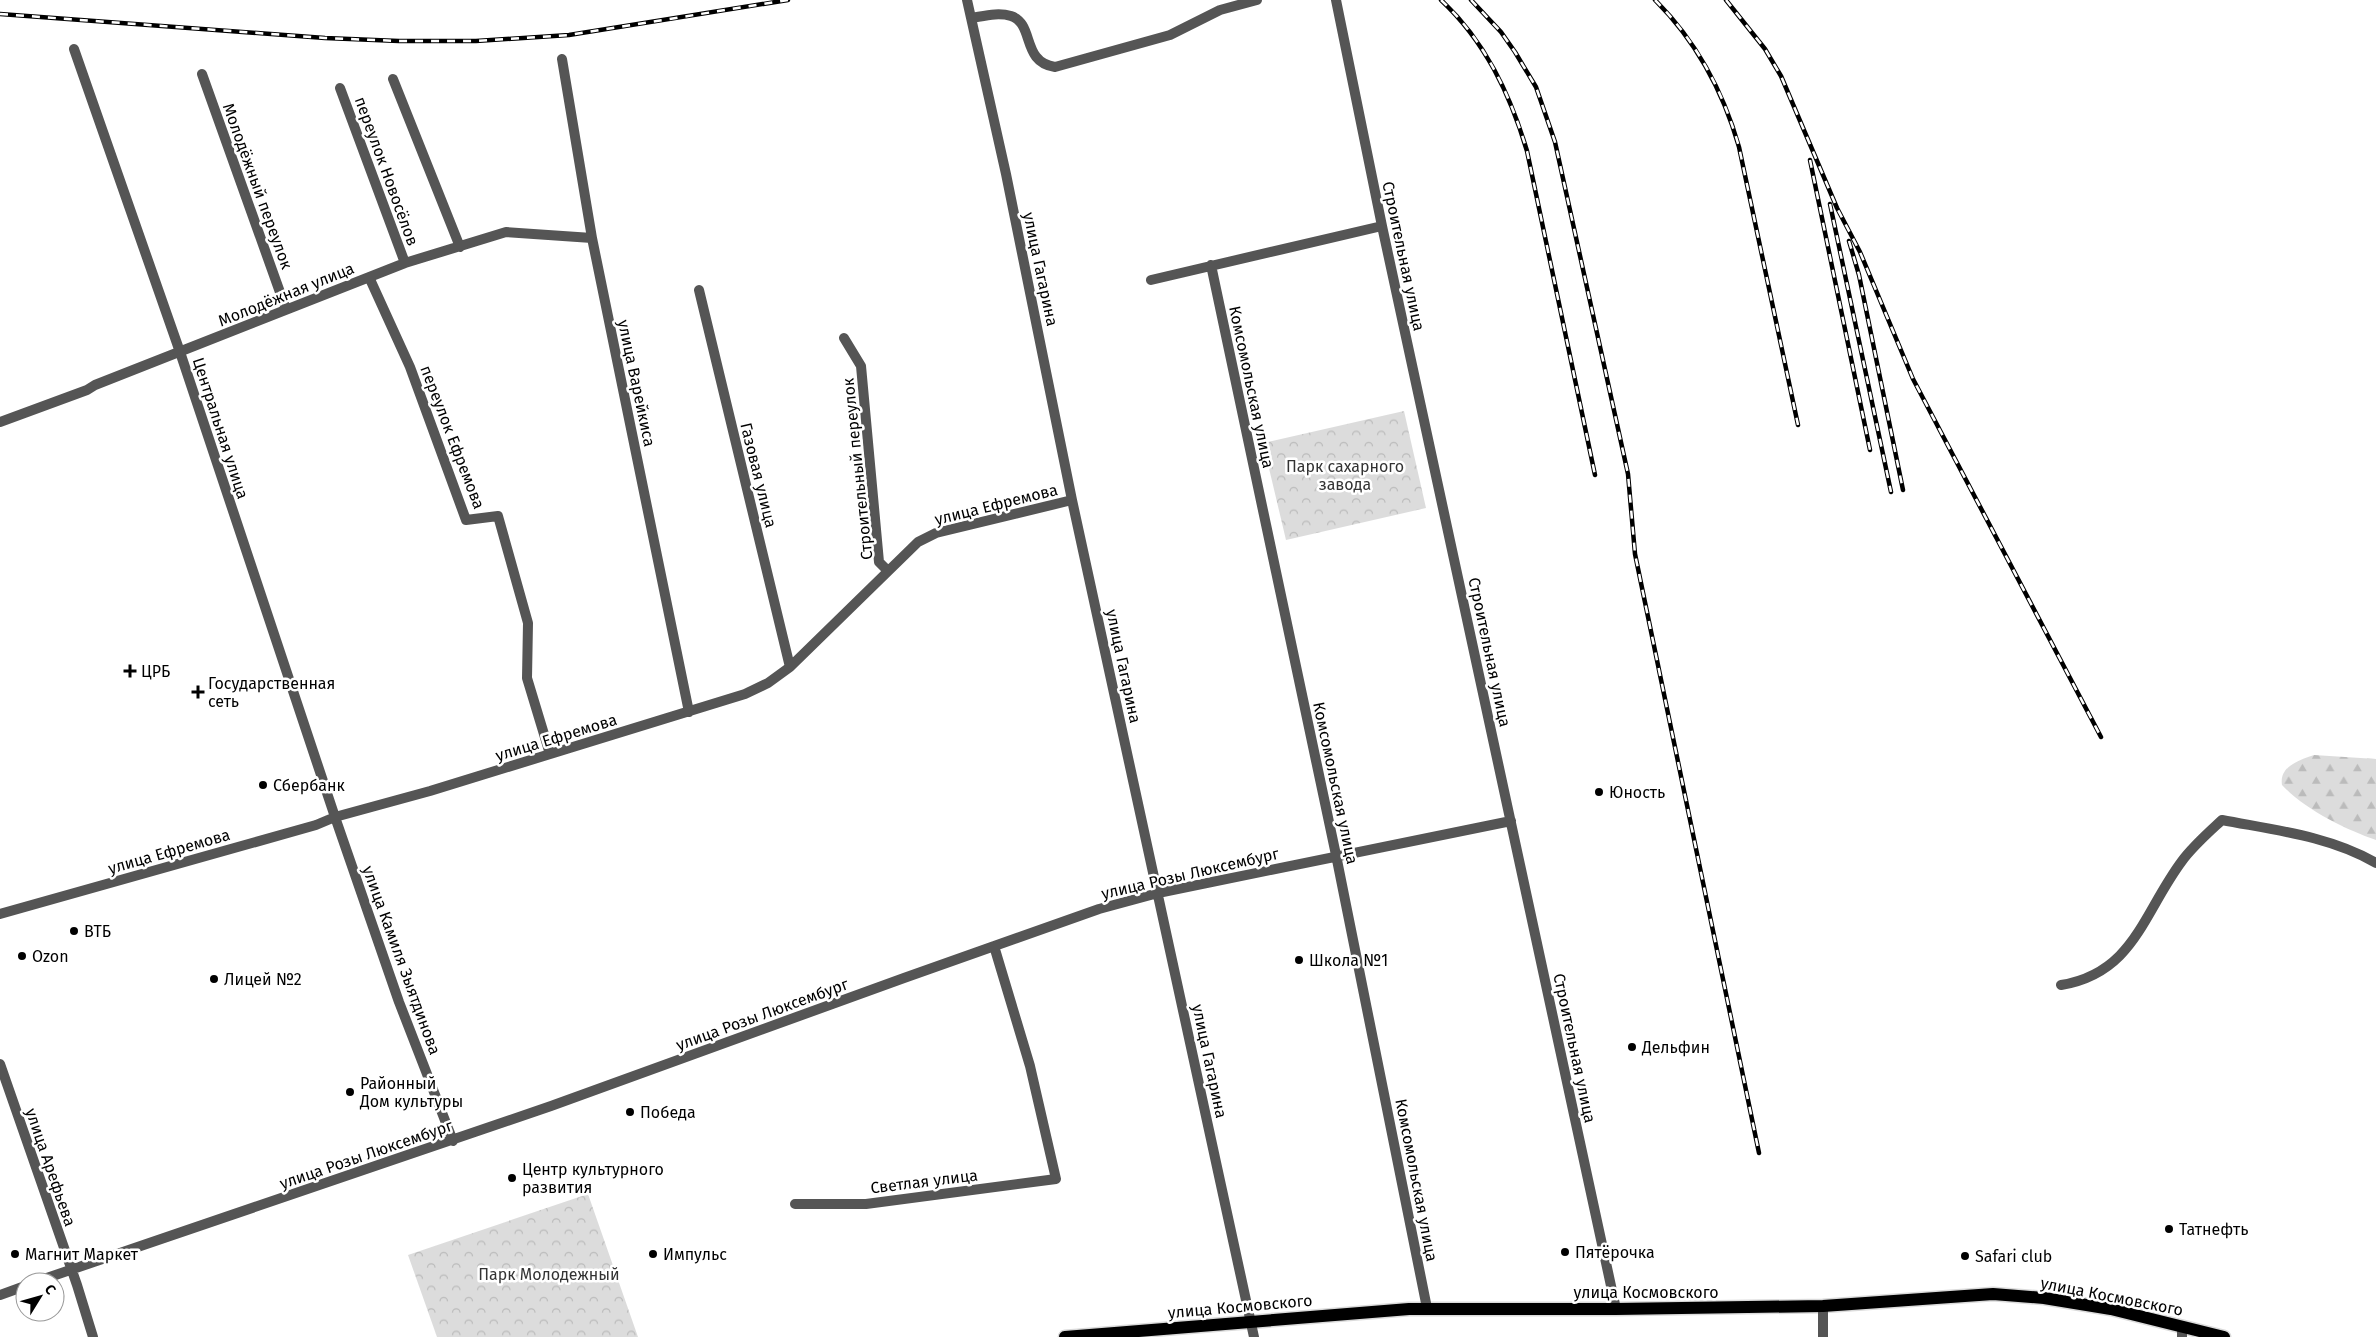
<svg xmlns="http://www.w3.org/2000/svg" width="2376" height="1337" font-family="'Fira Sans',sans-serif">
  <defs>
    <pattern id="forest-firs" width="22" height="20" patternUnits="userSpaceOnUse" patternTransform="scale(1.25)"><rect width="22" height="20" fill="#dcdcdc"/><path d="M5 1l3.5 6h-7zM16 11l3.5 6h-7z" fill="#bbb"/></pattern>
    <pattern id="park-crowns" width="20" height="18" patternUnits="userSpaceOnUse" patternTransform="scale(1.25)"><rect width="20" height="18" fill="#dcdcdc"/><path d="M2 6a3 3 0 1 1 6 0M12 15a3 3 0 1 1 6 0" fill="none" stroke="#bbb"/></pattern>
  </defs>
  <rect width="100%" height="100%" fill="#fff"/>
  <path fill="url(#forest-firs)" d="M 2314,755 L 2376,759 L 2376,840 C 2346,830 2304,809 2282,785 C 2279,766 2300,760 2314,755 Z"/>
  <path fill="url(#park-crowns)" d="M 1404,411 L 1426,508 L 1286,540 L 1263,443 Z
    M 588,1194 L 638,1337 L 437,1337 L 408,1255 Z"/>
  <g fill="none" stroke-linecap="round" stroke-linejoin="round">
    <defs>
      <path id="major" d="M 1065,1337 L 1409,1309 L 1616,1309 L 1823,1306 L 1993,1294 L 2044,1298 L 2111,1309 L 2224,1337"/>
    </defs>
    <use href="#major" stroke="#dbdbdb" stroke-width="15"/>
    <path stroke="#555" stroke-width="10" d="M 967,0 L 1006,174 L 1072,500 L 1254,1337
      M 1336,0 L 1382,226 L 1616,1309
      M 971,18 C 984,16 998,12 1011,16 C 1035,24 1021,62 1055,67 L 1170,35 L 1220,10 L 1257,0
      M 74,49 L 180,352 L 335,817 L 399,1002 L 453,1141
      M 562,59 L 592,238 L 689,712
      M 202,74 L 286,309
      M 393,79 L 460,247
      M 340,88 L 405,263
      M 1211,265 L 1336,855 L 1427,1308
      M 369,277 L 410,367 L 466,520 L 498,516 L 528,623 L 527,678 L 550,754
      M 1151,280 L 1382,226
      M 699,290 L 790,667
      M 844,338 L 861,366 L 879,562 L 887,570
      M 0,422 L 87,390 L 95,385 L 405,263 L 506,232 L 592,238
      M 0,914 L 316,825 L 335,817 L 430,791 L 745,694 L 768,683 L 790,667 L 918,542 L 936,533 L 1072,500
      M 2061,985 C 2134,973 2143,913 2182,861 C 2193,846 2208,833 2222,820 C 2274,830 2330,836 2376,863
      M 0,1064 L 77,1285 L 93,1337
      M 795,1204 L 866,1204 L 1056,1179 L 1030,1066 L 994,946
      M 35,1282 L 551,1106 L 904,978 L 1099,909 L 1158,893 L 1511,821
      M 0,1295 L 25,1286
      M 1823,1306 L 1823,1337
      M 2182,1337 L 2182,1326"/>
    <use href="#major" stroke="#000" stroke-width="12"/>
    <defs>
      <path id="rail" d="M 1441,0 C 1485,41 1510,94 1527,151 L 1595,475
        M 1471,0 L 1501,32 L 1515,52 L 1536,87 L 1555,142 L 1628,474 L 1635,554 L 1759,1153
        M 1655,0 C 1697,42 1723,91 1739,147 L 1798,425
        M 1726,0 L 1765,49 L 1781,76 L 1837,208 L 1860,252 L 1913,379 L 2101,737
        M 0,14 L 325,38 L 399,41 L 476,41 L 569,35 L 788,0
        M 1810,160 L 1870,450
        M 1830,204 L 1891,492
        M 1849,241 L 1859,275 L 1903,490"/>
    </defs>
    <use href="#rail" stroke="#000" stroke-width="4.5"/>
    <use href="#rail" stroke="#fff" stroke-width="2.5" stroke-dasharray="8" stroke-linecap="butt"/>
  </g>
  <g fill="#000" stroke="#fff" stroke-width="2">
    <path d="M127.5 663.5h5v5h5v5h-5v5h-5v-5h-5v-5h5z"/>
    <path d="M195.5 684.5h5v5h5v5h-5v5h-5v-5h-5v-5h5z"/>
    <circle cx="263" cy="785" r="5"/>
    <circle cx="1599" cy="792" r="5"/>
    <circle cx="74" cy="931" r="5"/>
    <circle cx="22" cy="956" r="5"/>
    <circle cx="1299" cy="960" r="5"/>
    <circle cx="214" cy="979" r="5"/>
    <circle cx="1632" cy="1047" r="5"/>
    <circle cx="350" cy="1092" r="5"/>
    <circle cx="630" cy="1112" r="5"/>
    <circle cx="512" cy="1178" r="5"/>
    <circle cx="2169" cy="1229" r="5"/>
    <circle cx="1565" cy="1252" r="5"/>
    <circle cx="15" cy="1254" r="5"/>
    <circle cx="653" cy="1254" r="5"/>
    <circle cx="1965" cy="1256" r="5"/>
  </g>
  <g text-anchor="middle" stroke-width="5" stroke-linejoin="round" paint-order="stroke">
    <g font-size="16" fill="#000" stroke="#fff">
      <text transform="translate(387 171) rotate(70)" y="6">переулок Новосёлов</text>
      <text transform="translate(258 186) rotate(70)" y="6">Молодёжный переулок</text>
      <text transform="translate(1404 256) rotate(78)" y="6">Строительная улица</text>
      <text transform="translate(1041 269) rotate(78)" y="6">улица Гагарина</text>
      <text transform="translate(286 294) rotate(-22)" y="6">Молодёжная улица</text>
      <text transform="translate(637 383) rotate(78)" y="6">улица Варейкиса</text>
      <text transform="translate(1252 387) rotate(78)" y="6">Комсомольская улица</text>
      <text transform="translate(221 428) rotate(72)" y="6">Центральная улица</text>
      <text transform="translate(453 437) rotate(69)" y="6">переулок Ефремова</text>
      <text transform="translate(857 469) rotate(-96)" y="6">Строительный переулок</text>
      <text transform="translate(759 475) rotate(76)" y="6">Газовая улица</text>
      <text transform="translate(996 504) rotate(-14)" y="6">улица Ефремова</text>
      <text transform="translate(1490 652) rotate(78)" y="6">Строительная улица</text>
      <text transform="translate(1124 666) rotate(78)" y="6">улица Гагарина</text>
      <text transform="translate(556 737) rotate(-17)" y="6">улица Ефремова</text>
      <text transform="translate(1336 783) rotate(78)" y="6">Комсомольская улица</text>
      <text transform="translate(169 851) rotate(-16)" y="6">улица Ефремова</text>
      <text transform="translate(1190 873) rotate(-13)" y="6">улица Розы Люксембург</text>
      <text transform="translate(402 960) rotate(70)" y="6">улица Камиля Зыятдинова</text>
      <text transform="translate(762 1014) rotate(-20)" y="6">улица Розы Люксембург</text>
      <text transform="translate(1575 1048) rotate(78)" y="6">Строительная улица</text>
      <text transform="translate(1210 1061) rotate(78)" y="6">улица Гагарина</text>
      <text transform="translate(366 1154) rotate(-19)" y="6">улица Розы Люксембург</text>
      <text transform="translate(51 1167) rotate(71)" y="6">улица Арефьева</text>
      <text transform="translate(1417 1180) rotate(79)" y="6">Комсомольская улица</text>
      <text transform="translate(924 1181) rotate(-7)" y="6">Светлая улица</text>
      <text x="1646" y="1298">улица Космовского</text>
      <text transform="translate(2112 1296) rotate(11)" y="6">улица Космовского</text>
      <text transform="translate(1240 1306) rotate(-5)" y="6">улица Космовского</text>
    </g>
    <g font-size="16" fill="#333" stroke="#fff">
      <text x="1345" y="472">Парк сахарного<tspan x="1345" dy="18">завода</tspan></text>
      <text x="549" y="1280">Парк Молодежный</text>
    </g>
    <g font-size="16" fill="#000" stroke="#fff" text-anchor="start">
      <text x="141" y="677">ЦРБ</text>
      <text x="208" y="689">Государственная<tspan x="208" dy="18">сеть</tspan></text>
      <text x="273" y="791">Сбербанк</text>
      <text x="1609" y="798">Юность</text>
      <text x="84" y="937">ВТБ</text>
      <text x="32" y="962">Ozon</text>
      <text x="1309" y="966">Школа №1</text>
      <text x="224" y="985">Лицей №2</text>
      <text x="1642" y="1053">Дельфин</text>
      <text x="360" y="1089">Районный<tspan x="360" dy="18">Дом культуры</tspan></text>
      <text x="640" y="1118">Победа</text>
      <text x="522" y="1175">Центр культурного<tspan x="522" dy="18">развития</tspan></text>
      <text x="2179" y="1235">Татнефть</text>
      <text x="1575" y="1258">Пятёрочка</text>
      <text x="25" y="1260">Магнит Маркет</text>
      <text x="663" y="1260">Импульс</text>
      <text x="1975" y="1262">Safari club</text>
    </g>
  </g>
  <g transform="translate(40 1297) rotate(53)"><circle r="24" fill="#ffffff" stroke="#999999"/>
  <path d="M0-4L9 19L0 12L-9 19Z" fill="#000000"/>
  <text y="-8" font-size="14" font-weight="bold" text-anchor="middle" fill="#000000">С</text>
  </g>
</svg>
